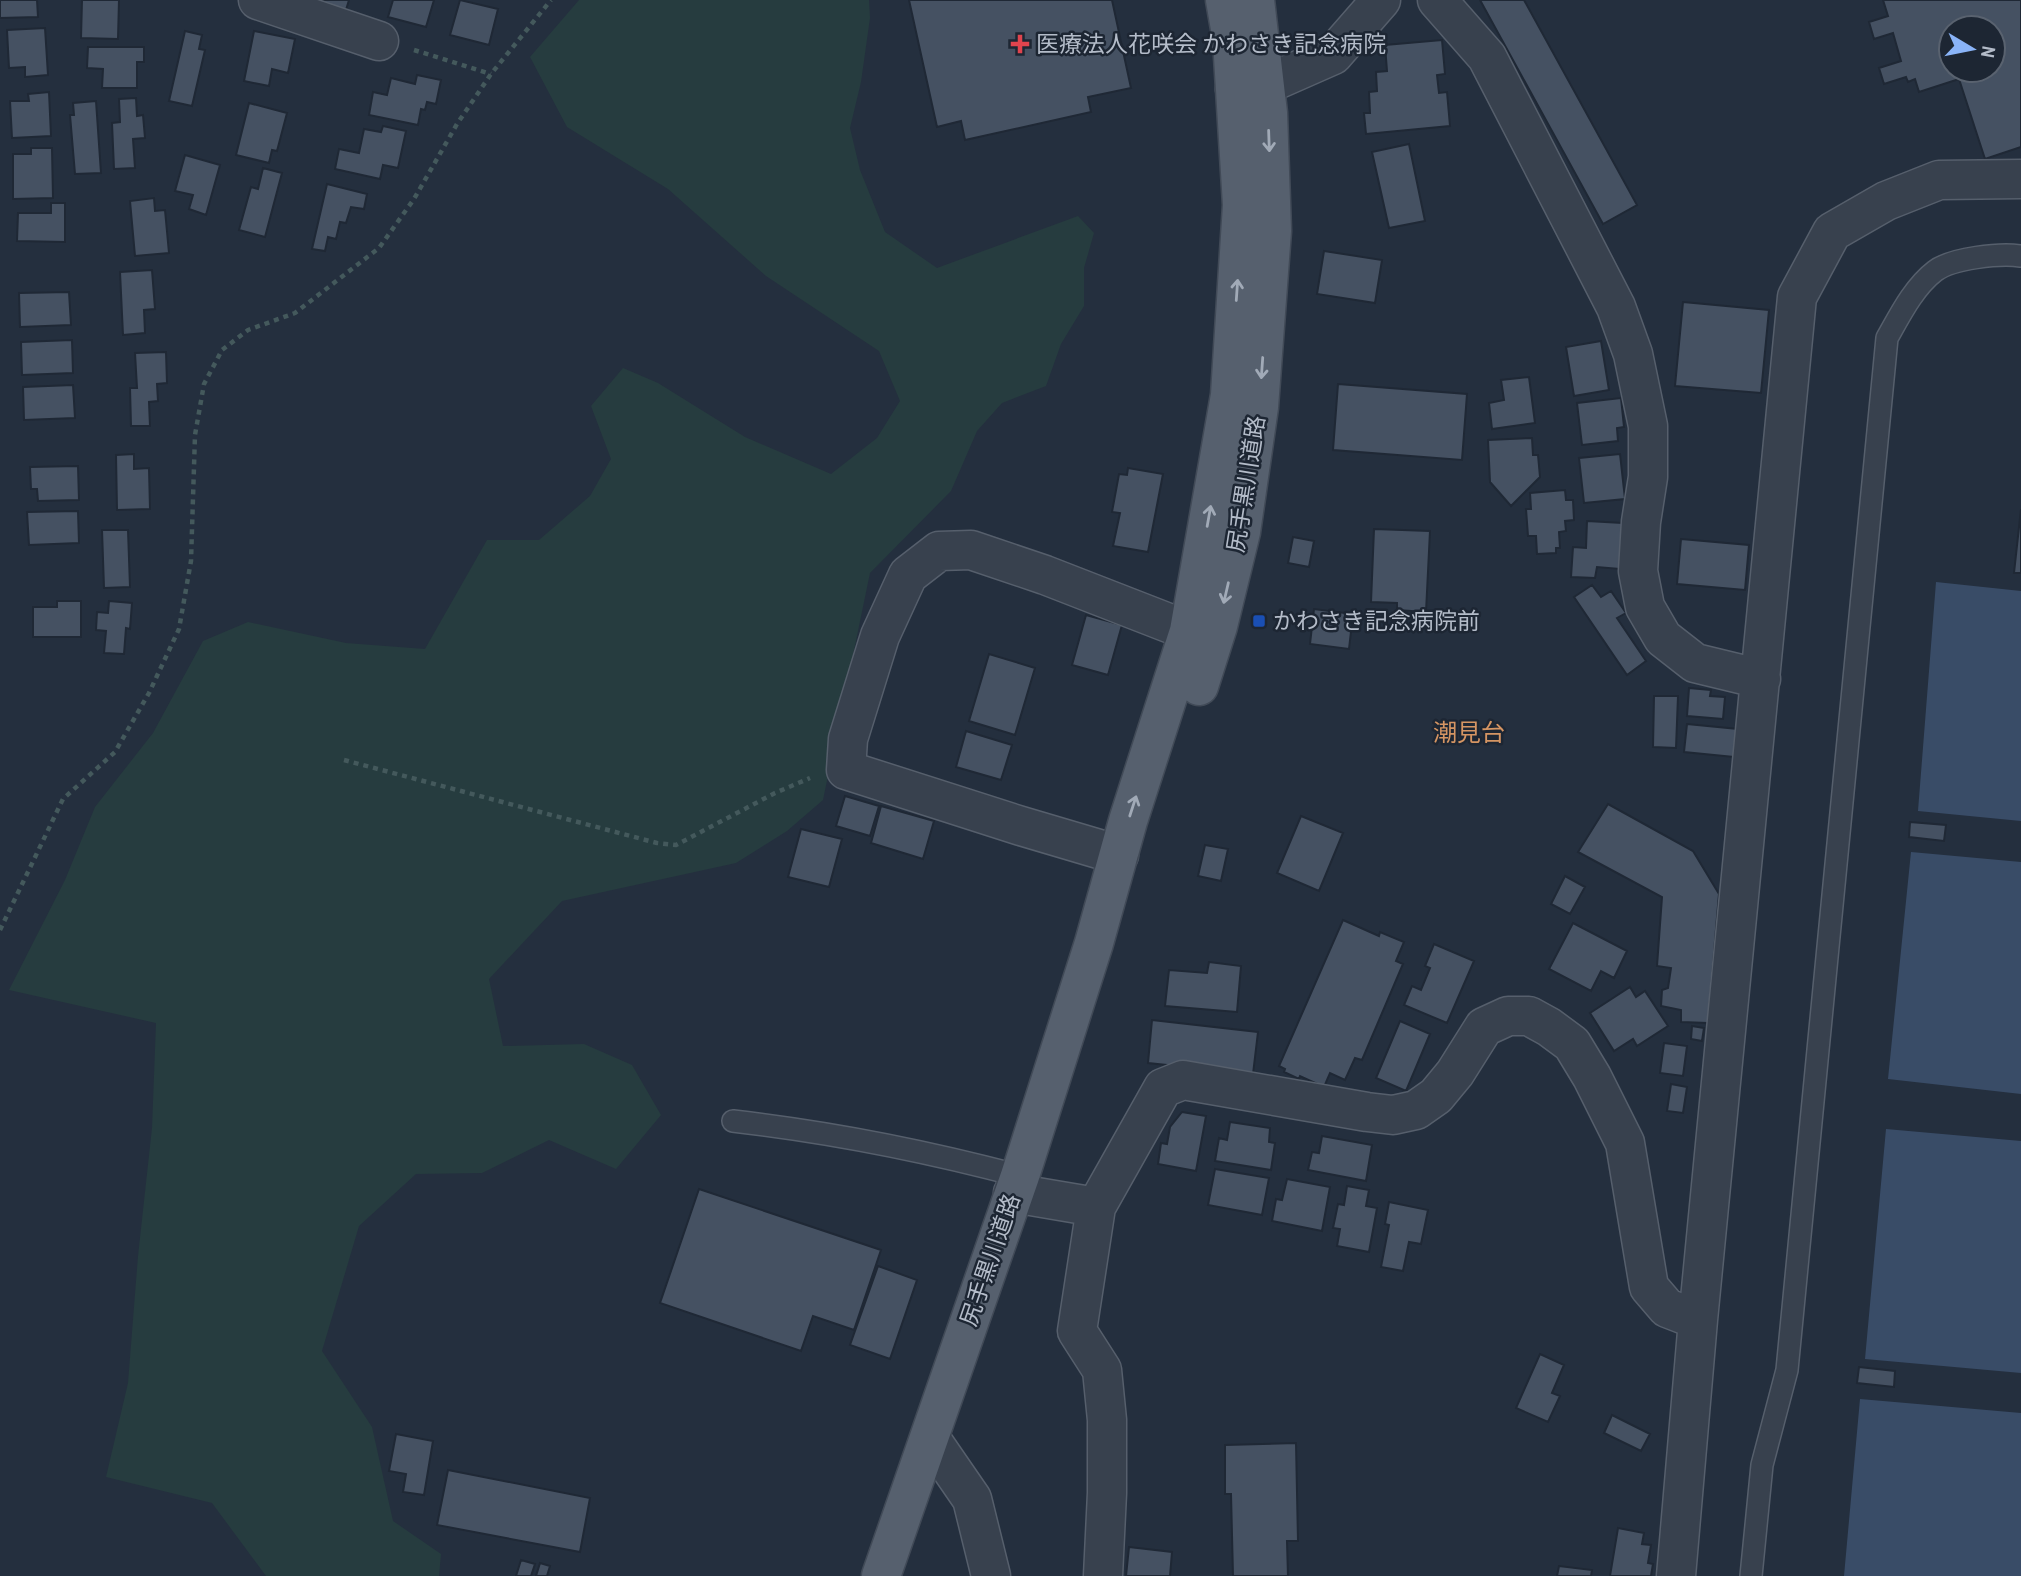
<svg xmlns="http://www.w3.org/2000/svg" width="2021" height="1576" font-family="'Archivo Narrow','Noto Sans JP',sans-serif">
  <rect width="100%" height="100%" fill="#242f3e"/>
  <path fill="#263c3f" d="M 579,0 L 869,0 L 870,18 L 861,82 L 850,128 L 860,170 L 885,232 L 937,268 L 1078,216 L 1094,233 L 1084,268 L 1084,306 L 1061,344 L 1046,386 L 1002,403 L 977,431 L 951,491 L 870,573 L 823,800 L 787,831 L 736,863 L 562,901 L 489,979 L 503,1046 L 584,1044 L 632,1065 L 661,1115 L 616,1169 L 549,1140 L 482,1173 L 416,1174 L 359,1226 L 322,1351 L 372,1427 L 393,1521 L 441,1554 L 439,1576 L 266,1576 L 212,1503 L 106,1477 L 128,1383 L 138,1256 L 152,1128 L 156,1023 L 9,990 L 65,880 L 95,807 L 153,733 L 203,641 L 248,622 L 346,643 L 425,649 L 487,540 L 539,540 L 590,496 L 611,459 L 591,406 L 623,368 L 658,383 L 745,437 L 831,474 L 877,438 L 900,401 L 879,351 L 766,276 L 668,189 L 567,127 L 530,57 Z"/>
  <path fill="#394c67" d="M 1936,582 L 2021,591 L 2021,821 L 1918,811 Z
    M 1911,852 L 2021,862 L 2021,1094 L 1888,1079 Z
    M 1886,1129 L 2021,1141 L 2021,1373 L 1865,1359 Z
    M 1860,1399 L 2021,1413 L 2021,1576 L 1844,1576 Z"/>
  <path fill="#455162" stroke="#1f2835" stroke-width="2" fill-rule="evenodd" d="M 0,0 L 37,0 L 38,17 L 0,18 Z
    M 82,0 L 119,0 L 118,39 L 81,38 Z
    M 309,0 L 349,0 L 346,10 Z
    M 393,0 L 434,0 L 426,27 L 388,17 Z
    M 460,0 L 498,9 L 489,45 L 450,35 Z
    M 909,0 L 1112,0 L 1131,88 L 1088,97 L 1091,112 L 965,140 L 961,121 L 937,127 Z
    M 1480,0 L 1524,0 L 1637,205 L 1603,224 Z
    M 1883,0 L 2021,0 L 2021,147 L 1985,159 L 1959,79 L 1919,92 L 1915,79 L 1908,82 L 1906,77 L 1884,84 L 1879,68 L 1901,61 L 1893,33 L 1874,39 L 1869,22 L 1888,16 ZM 1951,28 L 1993,28 L 1993,70 L 1951,70 Z
    M 45,28 L 48,75 L 25,77 L 25,67 L 9,68 L 7,30 Z
    M 185,31 L 202,35 L 199,49 L 205,50 L 192,106 L 169,101 Z
    M 254,31 L 295,39 L 288,73 L 272,69 L 269,86 L 244,81 Z
    M 1442,40 L 1445,74 L 1437,75 L 1439,93 L 1447,92 L 1450,126 L 1366,134 L 1364,113 L 1370,113 L 1369,92 L 1377,91 L 1376,72 L 1387,71 L 1385,45 Z
    M 88,47 L 144,47 L 144,62 L 137,62 L 137,88 L 102,88 L 103,69 L 87,68 Z
    M 417,75 L 441,80 L 436,104 L 427,102 L 425,110 L 421,109 L 418,125 L 369,115 L 373,92 L 387,95 L 391,78 L 415,84 Z
    M 49,92 L 51,136 L 12,138 L 10,101 L 29,101 L 28,94 Z
    M 136,98 L 137,116 L 143,115 L 145,138 L 133,139 L 135,168 L 114,169 L 112,123 L 120,122 L 119,99 Z
    M 96,101 L 101,173 L 75,174 L 70,115 L 74,115 L 73,103 Z
    M 249,103 L 287,113 L 277,151 L 272,150 L 269,163 L 236,155 Z
    M 383,126 L 406,131 L 398,168 L 383,165 L 380,179 L 335,169 L 339,149 L 359,153 L 364,129 L 381,132 Z
    M 1409,144 L 1425,221 L 1389,228 L 1372,152 Z
    M 31,148 L 52,148 L 53,198 L 13,199 L 13,154 L 31,154 Z
    M 185,155 L 220,165 L 206,215 L 189,209 L 193,195 L 175,191 Z
    M 263,168 L 282,173 L 265,237 L 239,230 L 251,187 L 258,189 Z
    M 327,184 L 367,194 L 364,209 L 351,207 L 346,223 L 340,222 L 336,239 L 328,237 L 325,251 L 312,249 Z
    M 154,198 L 155,211 L 165,210 L 169,253 L 135,256 L 130,201 Z
    M 51,203 L 65,203 L 65,242 L 17,241 L 18,213 L 51,213 Z
    M 1324,251 L 1382,260 L 1375,303 L 1317,294 Z
    M 152,270 L 155,309 L 144,310 L 145,333 L 123,335 L 120,272 Z
    M 69,292 L 71,325 L 20,327 L 19,293 Z
    M 1683,302 L 1769,310 L 1761,393 L 1675,386 Z
    M 72,340 L 73,373 L 22,375 L 21,342 Z
    M 1601,341 L 1609,390 L 1574,396 L 1566,347 Z
    M 166,352 L 167,383 L 157,384 L 158,401 L 149,402 L 150,426 L 131,426 L 130,388 L 137,388 L 135,353 Z
    M 1529,377 L 1535,423 L 1492,429 L 1489,403 L 1504,400 L 1501,380 Z
    M 1338,384 L 1467,394 L 1462,460 L 1333,450 Z
    M 73,385 L 75,418 L 24,420 L 23,387 Z
    M 1621,398 L 1624,427 L 1617,428 L 1618,441 L 1582,445 L 1577,403 Z
    M 1532,438 L 1533,455 L 1538,455 L 1540,477 L 1511,506 L 1490,482 L 1488,440 Z
    M 134,454 L 134,469 L 149,468 L 150,509 L 117,510 L 116,455 Z
    M 1620,454 L 1625,499 L 1584,503 L 1579,458 Z
    M 78,466 L 79,500 L 38,501 L 37,489 L 31,489 L 30,467 Z
    M 1128,468 L 1163,474 L 1148,552 L 1113,546 L 1120,513 L 1112,512 L 1119,474 L 1127,475 Z
    M 1565,490 L 1566,500 L 1573,500 L 1574,520 L 1565,521 L 1566,531 L 1559,532 L 1560,548 L 1556,548 L 1556,553 L 1537,554 L 1536,536 L 1528,536 L 1526,509 L 1531,509 L 1530,493 Z
    M 2021,509 L 2021,573 L 2014,573 Z
    M 78,511 L 79,543 L 29,545 L 27,512 Z
    M 1587,521 L 1623,523 L 1620,569 L 1597,567 L 1595,578 L 1571,577 L 1573,547 L 1586,548 Z
    M 1374,529 L 1430,531 L 1426,612 L 1397,610 L 1397,603 L 1371,602 Z
    M 102,530 L 128,530 L 130,587 L 104,588 Z
    M 1293,537 L 1314,541 L 1309,567 L 1288,563 Z
    M 1681,539 L 1749,545 L 1745,590 L 1677,584 Z
    M 1592,585 L 1601,597 L 1611,591 L 1626,613 L 1617,618 L 1646,661 L 1627,675 L 1574,597 Z
    M 57,601 L 81,601 L 81,637 L 33,637 L 33,607 L 57,607 Z
    M 109,601 L 132,603 L 130,629 L 126,628 L 124,654 L 104,653 L 106,631 L 96,630 L 97,612 L 108,613 Z
    M 1314,609 L 1353,614 L 1349,649 L 1310,644 Z
    M 1086,615 L 1122,625 L 1108,675 L 1072,665 Z
    M 989,654 L 1035,668 L 1015,735 L 969,721 Z
    M 1689,688 L 1711,690 L 1710,696 L 1725,697 L 1723,719 L 1687,716 Z
    M 1654,696 L 1678,696 L 1676,748 L 1653,747 Z
    M 1687,724 L 1738,729 L 1734,757 L 1684,752 Z
    M 966,731 L 1012,745 L 1001,780 L 956,767 Z
    M 845,796 L 879,806 L 870,836 L 836,826 Z
    M 1608,804 L 1693,851 L 1719,894 L 1708,1023 L 1681,1022 L 1681,1010 L 1661,1006 L 1662,990 L 1668,988 L 1671,968 L 1657,966 L 1662,897 L 1578,852 Z
    M 881,806 L 934,821 L 923,859 L 871,843 Z
    M 1301,816 L 1343,833 L 1319,891 L 1277,873 Z
    M 1910,822 L 1946,825 L 1944,841 L 1909,837 Z
    M 801,829 L 842,839 L 829,887 L 788,877 Z
    M 1205,845 L 1228,849 L 1221,881 L 1198,876 Z
    M 1565,876 L 1585,887 L 1570,914 L 1551,904 Z
    M 1343,920 L 1379,936 L 1380,932 L 1404,942 L 1396,961 L 1403,964 L 1362,1060 L 1355,1058 L 1345,1080 L 1330,1073 L 1324,1087 L 1300,1076 L 1299,1079 L 1284,1072 L 1285,1069 L 1279,1066 Z
    M 1573,923 L 1627,951 L 1614,978 L 1601,971 L 1591,991 L 1549,969 Z
    M 1434,944 L 1474,961 L 1447,1023 L 1404,1005 L 1412,986 L 1421,990 L 1430,968 L 1425,966 Z
    M 1209,962 L 1241,966 L 1237,1012 L 1165,1006 L 1169,970 L 1207,973 Z
    M 1630,987 L 1636,997 L 1645,991 L 1668,1026 L 1637,1046 L 1633,1039 L 1614,1051 L 1590,1013 Z
    M 1152,1020 L 1258,1032 L 1253,1074 L 1148,1063 Z
    M 1400,1021 L 1430,1034 L 1406,1091 L 1376,1078 Z
    M 1692,1026 L 1704,1028 L 1702,1041 L 1691,1039 Z
    M 1664,1043 L 1687,1046 L 1683,1076 L 1660,1073 Z
    M 1671,1084 L 1687,1087 L 1683,1113 L 1667,1111 Z
    M 1182,1112 L 1206,1116 L 1196,1171 L 1158,1164 L 1161,1143 L 1167,1144 L 1170,1127 Z
    M 1230,1122 L 1270,1128 L 1269,1142 L 1275,1143 L 1271,1170 L 1215,1161 L 1219,1138 L 1227,1140 Z
    M 1322,1136 L 1372,1145 L 1366,1181 L 1308,1170 L 1312,1152 L 1319,1153 Z
    M 1215,1169 L 1269,1178 L 1262,1215 L 1208,1205 Z
    M 1287,1179 L 1330,1187 L 1322,1231 L 1272,1221 L 1276,1199 L 1282,1200 Z
    M 1347,1186 L 1369,1190 L 1366,1206 L 1377,1208 L 1369,1252 L 1337,1246 L 1340,1229 L 1333,1228 L 1338,1204 L 1344,1205 Z
    M 699,1189 L 881,1250 L 854,1330 L 813,1316 L 801,1351 L 660,1303 Z
    M 1389,1202 L 1428,1210 L 1421,1244 L 1409,1242 L 1403,1271 L 1381,1267 L 1389,1225 L 1385,1224 Z
    M 878,1266 L 917,1280 L 890,1359 L 850,1345 Z
    M 1540,1354 L 1564,1365 L 1552,1393 L 1560,1396 L 1548,1422 L 1516,1408 Z
    M 1859,1367 L 1895,1371 L 1894,1387 L 1857,1383 Z
    M 1612,1415 L 1650,1434 L 1641,1451 L 1604,1433 Z
    M 396,1434 L 433,1441 L 424,1495 L 403,1492 L 406,1474 L 389,1471 Z
    M 1296,1443 L 1298,1541 L 1287,1541 L 1288,1576 L 1233,1576 L 1231,1494 L 1225,1494 L 1225,1445 Z
    M 448,1470 L 590,1498 L 580,1552 L 437,1525 Z
    M 1618,1528 L 1644,1533 L 1642,1544 L 1651,1545 L 1648,1563 L 1653,1564 L 1651,1576 L 1610,1576 Z
    M 1129,1547 L 1172,1552 L 1170,1576 L 1126,1576 Z
    M 521,1560 L 535,1564 L 531,1576 L 516,1576 Z
    M 540,1563 L 550,1566 L 547,1576 L 536,1576 Z
    M 1559,1566 L 1592,1570 L 1591,1576 L 1557,1576 Z"/>
  <g fill="none" stroke-linecap="round" stroke-linejoin="round">
    <defs>
      <path id="service" d="M 733,1121 C 829,1132 926,1151 1020,1176
        M 1751,1576 L 1762,1465 L 1787,1370 L 1887,338 C 1900,315 1914,287 1935,271 C 1952,258 2000,253 2021,256"/>
      <path id="minor" d="M 258,0 L 379,41
        M 1437,0 L 1487,57 L 1616,307 L 1633,354 L 1648,426 L 1648,477 L 1641,522 L 1638,571 L 1645,607 L 1663,638 L 1695,663 L 1761,679
        M 1235,89 L 1265,85 L 1333,55 L 1381,0
        M 1119,855 L 1021,826 L 846,770 L 848,739 L 880,636 L 908,575 L 939,551 L 971,550 L 1045,575 L 1189,631
        M 1013,1193 L 1096,1207 L 1163,1088 L 1183,1080 L 1367,1112 L 1393,1115 L 1416,1110 L 1436,1096 L 1455,1073 L 1484,1027 L 1508,1016 L 1529,1016 L 1549,1027 L 1572,1044 L 1592,1077 L 1625,1143 L 1649,1287 L 1667,1308 L 1698,1320
        M 1096,1207 L 1077,1331 L 1102,1370 L 1107,1420 L 1107,1493 L 1103,1576
        M 930,1438 L 972,1499 L 991,1576
        M 1676,1576 L 1698,1320 L 1797,297 L 1832,232 L 1886,201 L 1939,180 L 2021,179"/>
      <path id="primary" d="M 1199,686 L 1218,626 L 1241,532 L 1259,407 L 1272,231 L 1268,113 L 1255,0
        M 881,1576 L 1020,1176 L 1094,943 L 1128,821 L 1189,631 L 1230,395 L 1242,205 L 1232,40 L 1225,0"/>
    </defs>
    <use href="#service" stroke="#565f6c" stroke-width="24"/>
    <use href="#minor" stroke="#565f6c" stroke-width="41"/>
    <use href="#primary" stroke="#414a57" stroke-width="41"/>
    <path stroke="#44595c" stroke-width="4.5" stroke-dasharray="5 5" stroke-linecap="butt" d="M 414,50 L 491,74
      M 344,760 L 657,843 L 676,845 L 775,793 L 810,778
      M 0,930 L 63,799 L 115,752 L 149,693 L 179,629 L 191,561 L 195,435 L 204,384 L 222,350 L 248,330 L 295,313 L 379,248 L 414,199 L 457,124 L 491,74 L 551,0"/>
    <use href="#service" stroke="#38414e" stroke-width="21"/>
    <use href="#minor" stroke="#38414e" stroke-width="38"/>
    <use href="#primary" stroke="#56606e" stroke-width="38"/>
  </g>
  <defs><path id="oneway-shaft" d="M-6 0H5M1.5-3L5.5 0L1.5 3" fill="none" stroke-width="1.6" stroke-linecap="round" stroke-linejoin="round" transform="scale(1.75)"/></defs>
  <g stroke="#a1aab7">
    <use href="#oneway-shaft" transform="translate(1269 141) rotate(88)"/>
    <use href="#oneway-shaft" transform="translate(1237 290) rotate(-86)"/>
    <use href="#oneway-shaft" transform="translate(1262 368) rotate(94)"/>
    <use href="#oneway-shaft" transform="translate(1209 516) rotate(-80)"/>
    <use href="#oneway-shaft" transform="translate(1226 593) rotate(103)"/>
    <use href="#oneway-shaft" transform="translate(1133 806) rotate(-72)"/>
  </g>
  <path fill="#e0444e" stroke="#1d2633" stroke-width="2.5" d="M1016.5 33.5h7v7h7v7h-7v7h-7v-7h-7v-7h7z"/>
  <rect fill="#1a4fb4" stroke="#1d2633" stroke-width="2.5" x="1252" y="614" width="14" height="14" rx="3.5"/>
  <g text-anchor="middle" stroke-width="5" stroke-linejoin="round" paint-order="stroke">
    <g font-size="23" fill="#b4bcc9" stroke="#1d2633" text-anchor="start">
      <text x="1036" y="52">医療法人花咲会 かわさき記念病院</text>
      <text x="1273" y="629">かわさき記念病院前</text>
    </g>
    <g font-size="23" fill="#b4bcc9" stroke="#1d2633">
      <text transform="translate(1246 484) rotate(-81)" y="8">尻手黒川道路</text>
      <text transform="translate(990 1260) rotate(-71)" y="8">尻手黒川道路</text>
    </g>
    <g font-size="24" fill="#d59563" stroke="#1d2633">
      <text x="1469" y="741">潮見台</text>
    </g>
  </g>
  <g transform="translate(1972 49) rotate(100)"><circle r="33" fill="#1d2633" stroke="#59626f" stroke-width="2"/>
  <path d="M0-5L12 26L0 18L-12 26Z" fill="#8ab4f8"/>
  <text y="-10" font-size="19" font-weight="bold" text-anchor="middle" fill="#b4bcc9">N</text>
  </g>
</svg>
